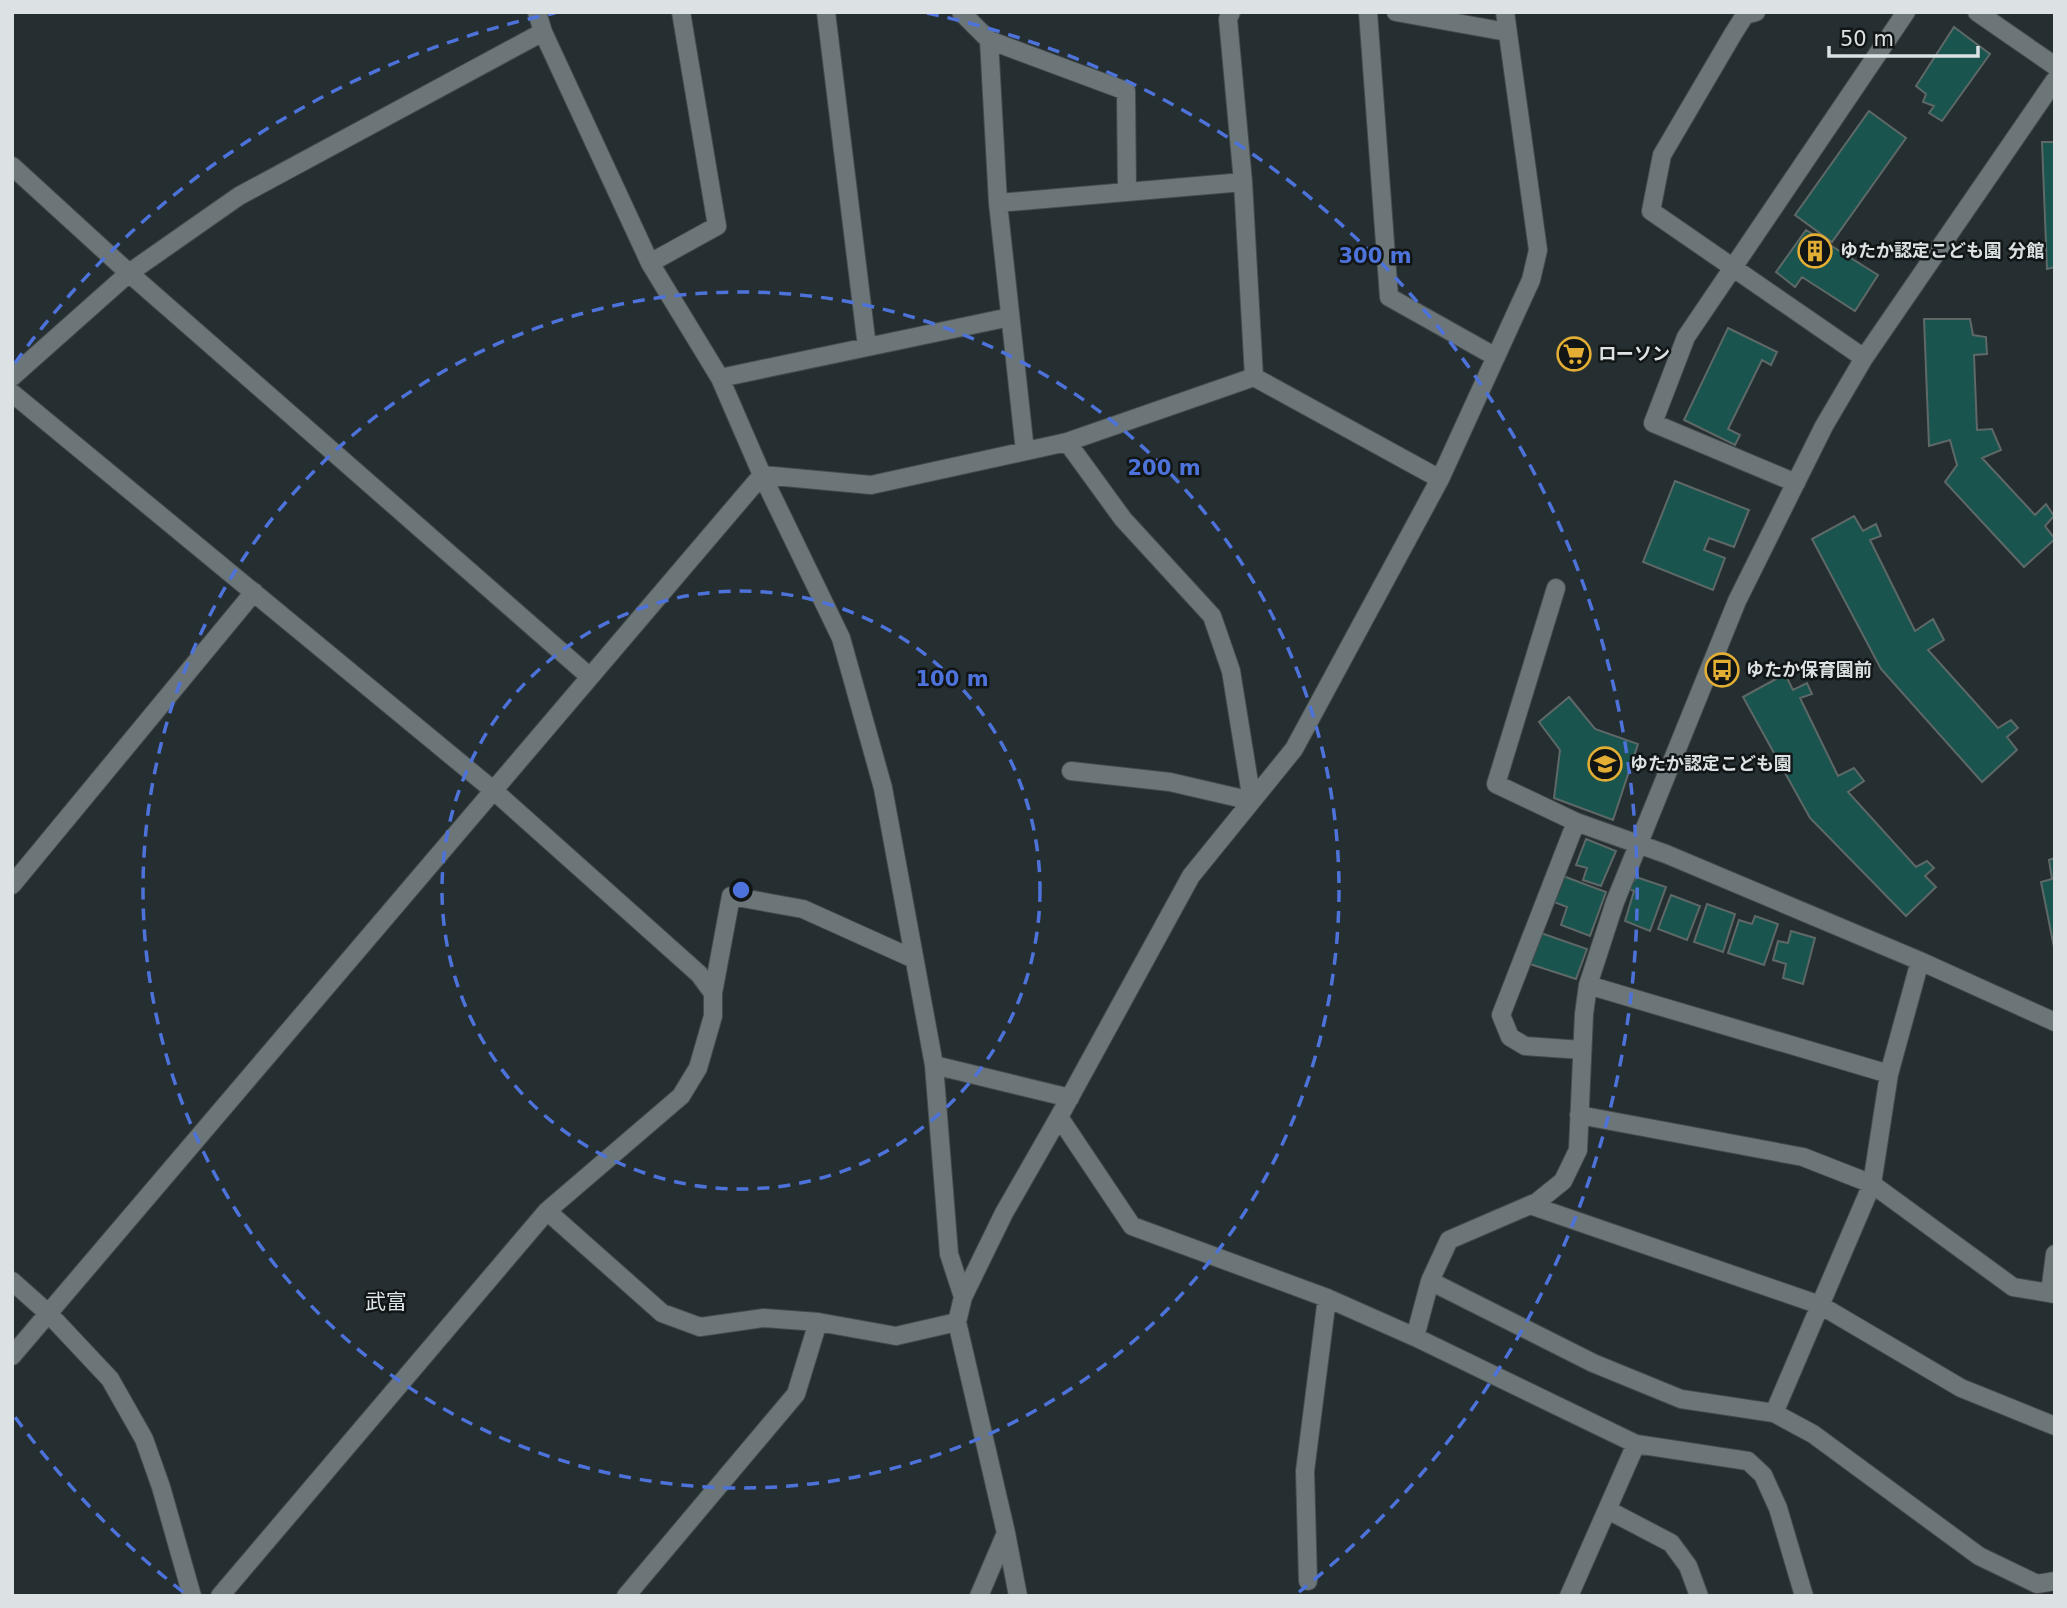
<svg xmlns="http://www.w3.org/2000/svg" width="2067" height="1608" font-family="'DejaVu Sans','Noto Sans JP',sans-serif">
  <rect width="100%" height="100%" fill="#252e30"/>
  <path fill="#1a544f" stroke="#5e6867" stroke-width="2" d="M 1954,27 L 1990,54 L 1942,121 L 1929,113 L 1934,106 L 1923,102 L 1926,94 L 1916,86 Z
    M 1869,111 L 1906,138 L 1832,242 L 1795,215 Z
    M 2042,142 L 2055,142 L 2055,267 L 2047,269 Z
    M 1806,230 L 1878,275 L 1855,311 L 1802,277 L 1795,287 L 1776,272 Z
    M 1924,319 L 1970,319 L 1973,335 L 1986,337 L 1987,354 L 1974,355 L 1977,430 L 1992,429 L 2001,450 L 1982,458 L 2035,515 L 2046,504 L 2054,516 L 2045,526 L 2055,539 L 2024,567 L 1945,482 L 1957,465 L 1950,440 L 1929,446 Z
    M 1728,328 L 1777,352 L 1771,365 L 1762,360 L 1728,429 L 1740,435 L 1735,445 L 1684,420 Z
    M 1675,481 L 1749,510 L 1734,547 L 1709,538 L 1704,550 L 1725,558 L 1713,590 L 1643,562 Z
    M 1854,516 L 1863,531 L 1876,524 L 1881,536 L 1870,540 L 1915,631 L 1933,619 L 1944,640 L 1928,650 L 1998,728 L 2011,720 L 2018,728 L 2007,737 L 2017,750 L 1982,782 L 1881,669 L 1812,539 Z
    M 1785,674 L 1793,690 L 1807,683 L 1812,694 L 1800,698 L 1838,776 L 1854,768 L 1864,781 L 1848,792 L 1916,867 L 1927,861 L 1934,868 L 1925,876 L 1936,887 L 1906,916 L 1810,818 L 1743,697 Z
    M 1569,697 L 1595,729 L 1638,744 L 1613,820 L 1554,798 L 1560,750 L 1539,722 Z
    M 1586,839 L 1616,851 L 1601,886 L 1583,880 L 1587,868 L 1576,865 Z
    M 2055,858 L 2055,952 L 2041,882 L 2052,879 L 2049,860 Z
    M 1563,876 L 1606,892 L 1590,936 L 1561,925 L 1567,907 L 1554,902 Z
    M 1636,877 L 1666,887 L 1650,931 L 1625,921 L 1634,891 L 1629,889 Z
    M 1671,895 L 1700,906 L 1687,940 L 1658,929 Z
    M 1707,904 L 1735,914 L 1723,952 L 1694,942 Z
    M 1755,916 L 1778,924 L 1764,965 L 1728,953 L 1739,920 L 1752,924 Z
    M 1791,931 L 1815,938 L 1803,984 L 1783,978 L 1786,964 L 1773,960 L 1778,941 L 1788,943 Z
    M 1541,933 L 1587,949 L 1576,979 L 1530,964 Z"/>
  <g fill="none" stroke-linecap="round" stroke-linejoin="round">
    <defs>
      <path id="minor" d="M 537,12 L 543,32 L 650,263 L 720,378 L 762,475 L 841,638 L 883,788 L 934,1065 L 949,1254 L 963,1297
        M 826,12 L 867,347
        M 961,12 L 989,40 L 1126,91 L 1127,192
        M 1231,12 L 1228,19 L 1243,182 L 1254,377
        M 1368,12 L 1389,297 L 1496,357
        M 1396,12 L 1507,32
        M 1756,12 L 1745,15 L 1733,34 L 1662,155 L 1651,211 L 1864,358
        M 1977,12 L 2055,66
        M 989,40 L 998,203 L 1025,451
        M 12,166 L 129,273 L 590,677
        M 998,203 L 1243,182
        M 650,263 L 717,226 L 681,12
        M 12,377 L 129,273 L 239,196 L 543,32
        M 720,378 L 1010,317
        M 12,393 L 493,790 L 699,974 L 713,993 L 713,1016 L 698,1068 L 681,1096 L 547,1211 L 220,1596
        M 1067,442 L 1123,519 L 1212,616 L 1231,671 L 1252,801 L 1170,782 L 1071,771
        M 762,475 L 871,485 L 1067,442 L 1254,377 L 1440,479
        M 1796,483 L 1653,423 L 1686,337 L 1906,12
        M 1556,588 L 1496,784 L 1576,822 L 1666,854 L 1920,961 L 2055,1022
        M 1576,822 L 1501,1015 L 1510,1037 L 1525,1046 L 1582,1050
        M 12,885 L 254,592
        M 1588,985 L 1889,1074
        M 713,993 L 731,896 L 803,909 L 914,959
        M 934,1065 L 1070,1098
        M 1579,1115 L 1803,1157 L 1872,1184 L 2013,1287 L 2055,1294
        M 1059,1117 L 1132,1226 L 1327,1298 L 1415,1337 L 1636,1444 L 1748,1461 L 1763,1475 L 1778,1508 L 1804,1596
        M 1530,1205 L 1820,1305 L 1961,1388 L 2055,1426
        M 547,1211 L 662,1313 L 700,1327 L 764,1318 L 818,1322 L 896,1336 L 957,1322
        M 12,1281 L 49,1314 L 110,1379 L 144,1439 L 161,1487 L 192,1596
        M 1430,1281 L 1593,1363 L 1681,1399 L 1774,1413 L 1813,1434 L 1979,1556 L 2037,1584 L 2055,1581
        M 2050,1293 L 2055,1254
        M 1415,1337 L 1430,1281 L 1449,1240 L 1537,1202 L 1563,1181 L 1578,1150 L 1584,1014 L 1588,985 L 1615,902 L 1737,601 L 1824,426 L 1864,358 L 2055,80
        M 12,1356 L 762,475
        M 1774,1413 L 1872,1184 L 1889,1074 L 1920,961
        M 1608,1510 L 1671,1543 L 1688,1566 L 1699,1596
        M 1308,1581 L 1305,1471 L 1327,1298
        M 626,1596 L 796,1394 L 818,1322
        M 979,1596 L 1006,1533
        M 1018,1596 L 1006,1533 L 957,1322 L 963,1297 L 1004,1213 L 1059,1117 L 1191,876 L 1294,749 L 1440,479 L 1531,280 L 1538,250 L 1505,12
        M 1569,1596 L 1636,1444"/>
    </defs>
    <use href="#minor" stroke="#444b4d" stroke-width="20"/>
    <use href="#minor" stroke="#6c7678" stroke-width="18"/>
  </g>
  <g fill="none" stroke="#4d73db" stroke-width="3.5" stroke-dasharray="12 9">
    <circle cx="741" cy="890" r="299"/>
    <circle cx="741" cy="890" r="598"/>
    <path d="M183 1592A897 897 0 0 1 15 1417M15 363A897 897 0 0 1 555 13M927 13A897 897 0 0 1 1299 1592"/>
  </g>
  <defs>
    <symbol id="building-ring" viewBox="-11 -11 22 22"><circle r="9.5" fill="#111516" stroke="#e3ae34" stroke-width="1.5"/><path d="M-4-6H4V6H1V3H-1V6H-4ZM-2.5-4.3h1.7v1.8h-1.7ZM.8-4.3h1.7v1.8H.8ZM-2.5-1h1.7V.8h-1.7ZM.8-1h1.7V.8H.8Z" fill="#e3ae34"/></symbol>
    <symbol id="supermarket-ring" viewBox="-11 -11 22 22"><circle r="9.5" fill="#111516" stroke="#e3ae34" stroke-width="1.5"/><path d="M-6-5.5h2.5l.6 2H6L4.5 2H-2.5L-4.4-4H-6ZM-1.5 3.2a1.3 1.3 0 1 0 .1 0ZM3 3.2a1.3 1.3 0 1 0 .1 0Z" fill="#e3ae34"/></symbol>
    <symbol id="bus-ring" viewBox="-11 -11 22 22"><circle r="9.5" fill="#111516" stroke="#e3ae34" stroke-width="1.5"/><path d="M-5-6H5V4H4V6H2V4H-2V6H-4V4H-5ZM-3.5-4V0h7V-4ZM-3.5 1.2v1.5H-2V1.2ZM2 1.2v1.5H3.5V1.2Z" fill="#e3ae34"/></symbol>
    <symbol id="school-ring" viewBox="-11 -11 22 22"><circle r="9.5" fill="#111516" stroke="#e3ae34" stroke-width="1.5"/><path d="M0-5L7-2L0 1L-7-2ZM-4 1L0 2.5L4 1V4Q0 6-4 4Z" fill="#e3ae34"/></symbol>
  </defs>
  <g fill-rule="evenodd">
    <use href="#building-ring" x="1796" y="232" width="38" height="38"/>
    <use href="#supermarket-ring" x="1555" y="335" width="38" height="38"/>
    <use href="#bus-ring" x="1703" y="651" width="38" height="38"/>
    <use href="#school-ring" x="1586" y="745" width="38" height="38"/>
  </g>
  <g text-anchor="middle" stroke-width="5" stroke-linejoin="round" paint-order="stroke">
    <g font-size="18" font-weight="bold" fill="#dce2e3" stroke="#111516" text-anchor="start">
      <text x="1840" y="257">ゆたか認定こども園 分館</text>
      <text x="1598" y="360">ローソン</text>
      <text x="1746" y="676">ゆたか保育園前</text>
      <text x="1630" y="770">ゆたか認定こども園</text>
    </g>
    <g font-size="21" fill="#dbe6e8" stroke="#111516">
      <text x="386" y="1309">武富</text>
    </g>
  </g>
  <circle cx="741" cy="890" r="10" fill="#4d73db" stroke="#111516" stroke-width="3.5"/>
  <g font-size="21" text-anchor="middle" font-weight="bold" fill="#4d73db" stroke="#111516" stroke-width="5" stroke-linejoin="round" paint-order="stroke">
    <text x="1375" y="263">300 m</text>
    <text x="1164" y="475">200 m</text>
    <text x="952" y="686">100 m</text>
  </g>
  <rect width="2067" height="1608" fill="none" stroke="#dce2e3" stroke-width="28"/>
  <path d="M1829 46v10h149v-10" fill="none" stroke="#dce2e3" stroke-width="3.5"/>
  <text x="1840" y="46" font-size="21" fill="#dce2e3" stroke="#111516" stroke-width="5" paint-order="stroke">50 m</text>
</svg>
